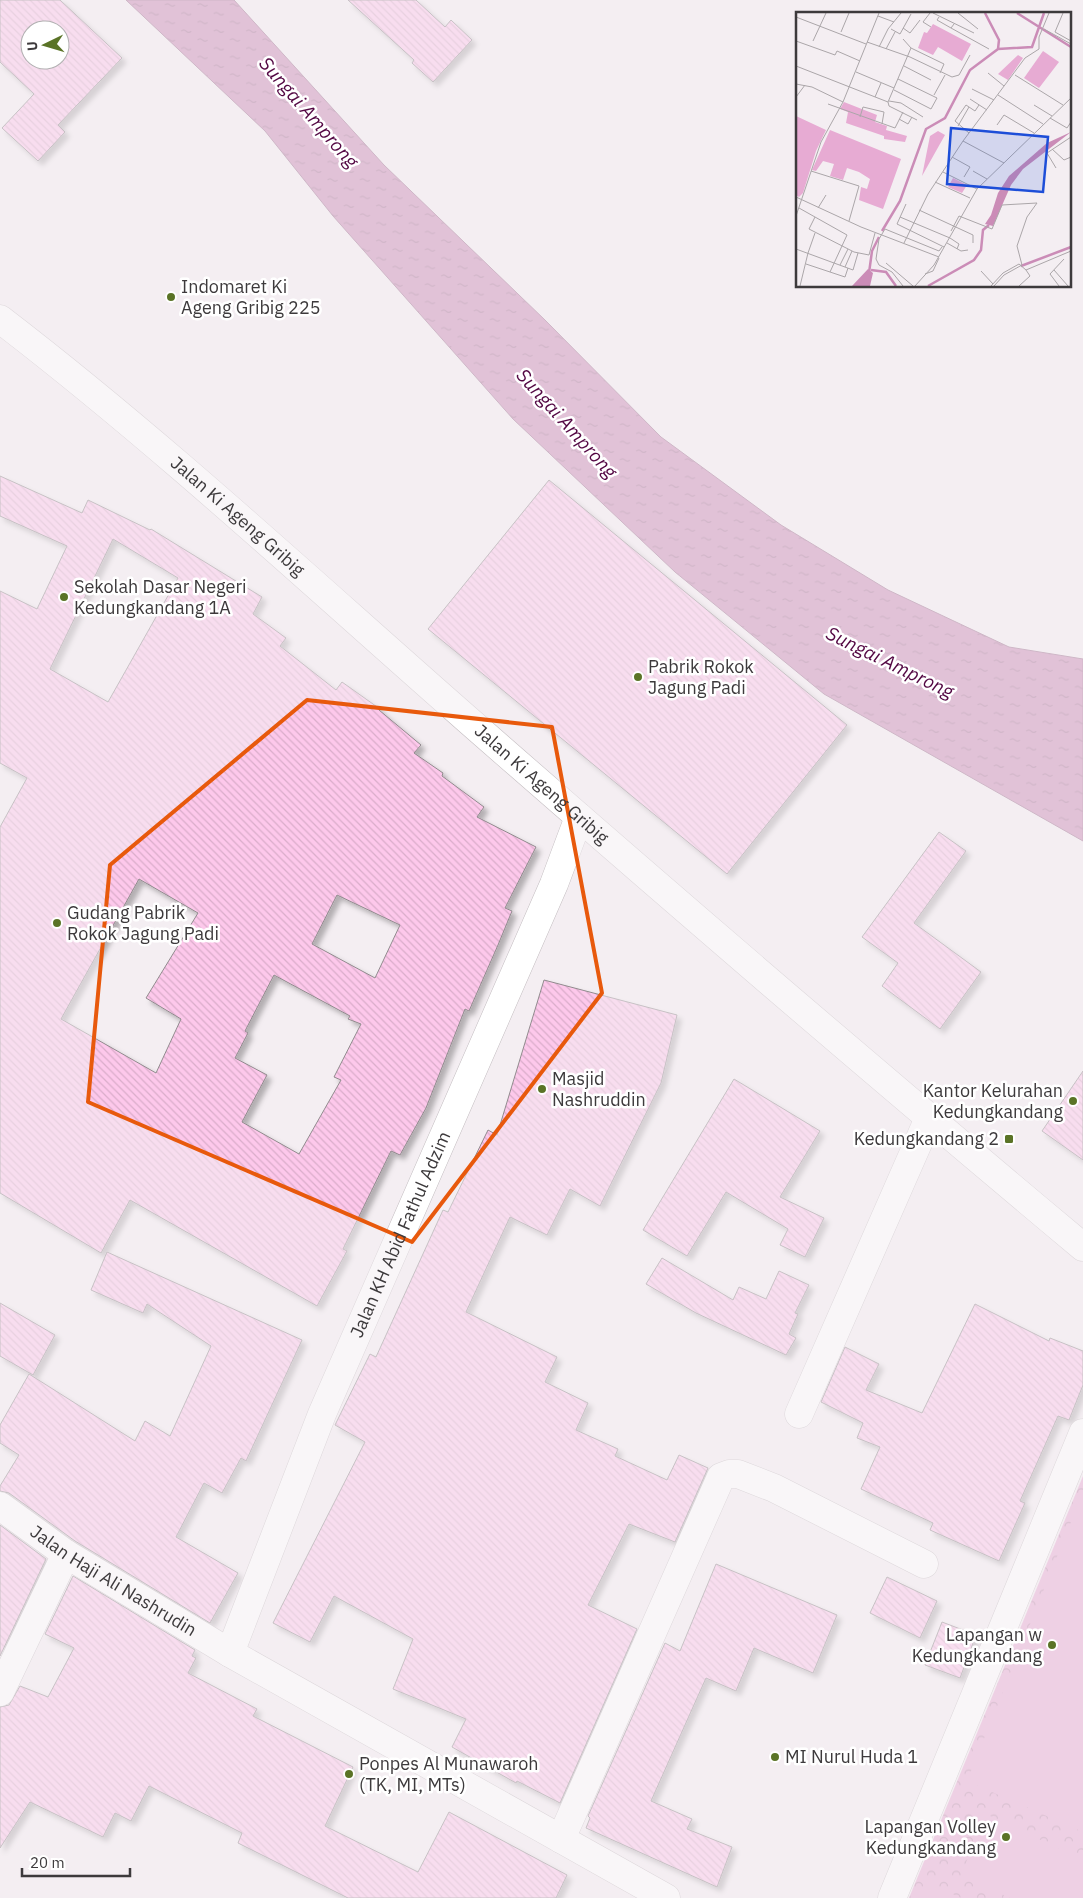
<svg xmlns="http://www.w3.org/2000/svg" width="1083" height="1898" font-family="'IBM Plex Sans',sans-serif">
  <defs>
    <pattern id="park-crowns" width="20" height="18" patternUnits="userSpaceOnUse" patternTransform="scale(1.25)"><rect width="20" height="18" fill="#e7abd3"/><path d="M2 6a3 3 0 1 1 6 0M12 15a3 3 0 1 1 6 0" fill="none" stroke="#bc8cac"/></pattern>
    <pattern id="water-ripples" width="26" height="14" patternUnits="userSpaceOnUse" patternTransform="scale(1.25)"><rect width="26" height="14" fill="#cb8cb7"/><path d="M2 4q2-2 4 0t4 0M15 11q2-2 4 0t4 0" fill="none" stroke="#a67396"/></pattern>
    <pattern id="building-back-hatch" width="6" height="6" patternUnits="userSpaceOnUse" patternTransform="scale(1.25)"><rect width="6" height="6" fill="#fdc8eb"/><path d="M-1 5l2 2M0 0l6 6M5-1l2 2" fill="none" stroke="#daadca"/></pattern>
    <filter id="shadow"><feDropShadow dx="4.5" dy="4.5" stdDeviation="2.5" flood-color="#0004"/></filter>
  </defs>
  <rect width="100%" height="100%" fill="#f4eef2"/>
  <path fill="url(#park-crowns)" d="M 1083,1476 L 1083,1898 L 909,1898 Z"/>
  <path fill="#e7abd3" d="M 1077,1507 L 1083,1509 L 1083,1832 L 967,1781 Z
    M 986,1814 L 1083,1860 L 1083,1898 L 1010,1898 L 961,1875 Z
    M 928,1882 L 961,1898 L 921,1898 Z"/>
  <path fill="url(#water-ripples)" stroke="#a07392" d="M 126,0 L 234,0 L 384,165 L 545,320 L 661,437 L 781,525 L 888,590 L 1009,647 L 1083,659 L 1083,841 L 824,694 L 675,572 L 513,419 L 333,216 L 265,131 Z"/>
  <path fill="url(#building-back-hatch)" stroke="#918b8e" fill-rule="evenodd" filter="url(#shadow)" d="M 0,0 L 60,0 L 122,58 L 58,125 L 65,132 L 38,161 L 2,128 L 34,94 L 0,62 ZM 30,30 L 60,30 L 60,60 L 30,60 Z
    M 348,0 L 416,0 L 445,27 L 451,20 L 472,40 L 433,82 L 412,63 L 414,60 Z
    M 0,476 L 82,513 L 88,500 L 150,530 L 151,529 L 262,597 L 253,614 L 286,638 L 280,646 L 336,690 L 342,682 L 380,709 L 379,710 L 421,745 L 414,753 L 443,773 L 442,776 L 484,807 L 477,817 L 536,847 L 505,908 L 512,911 L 498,945 L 469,1011 L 465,1009 L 426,1108 L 400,1155 L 391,1151 L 343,1249 L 347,1251 L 317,1306 L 130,1200 L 101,1253 L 0,1193 L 0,827 L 27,778 L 0,763 L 0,591 L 37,609 L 67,546 L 0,516 ZM 113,539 L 178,578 L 108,702 L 50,669 ZM 139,879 L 198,913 L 146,998 L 181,1019 L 156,1073 L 61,1019 ZM 337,895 L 400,925 L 375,978 L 312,944 ZM 274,975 L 350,1016 L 348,1019 L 361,1024 L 334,1077 L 341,1080 L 299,1154 L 242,1122 L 267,1075 L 235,1058 L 248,1033 L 245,1031 Z
    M 549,480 L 847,725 L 727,874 L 428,629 Z
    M 939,832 L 966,851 L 914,923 L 981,972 L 940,1029 L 882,986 L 898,963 L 862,937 Z
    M 544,980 L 677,1015 L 661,1083 L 600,1206 L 570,1189 L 547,1235 L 510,1217 L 466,1312 L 557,1357 L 545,1382 L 588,1403 L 576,1430 L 618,1449 L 615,1456 L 667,1480 L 679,1455 L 708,1468 L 675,1542 L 629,1524 L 588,1605 L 637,1629 L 560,1803 L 517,1781 L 516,1783 L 452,1747 L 466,1719 L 393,1689 L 413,1639 L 334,1596 L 310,1642 L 273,1623 L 365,1442 L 335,1425 L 370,1354 L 376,1357 L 443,1210 L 448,1212 L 488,1130 L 497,1135 Z
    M 1083,1071 L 1083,1160 L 1042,1131 Z
    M 734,1079 L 820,1131 L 780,1197 L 824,1218 L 805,1257 L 780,1245 L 788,1229 L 726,1192 L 687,1256 L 643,1230 Z
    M 107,1252 L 302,1340 L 246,1461 L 241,1458 L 222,1493 L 204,1483 L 176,1537 L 238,1573 L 210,1623 L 75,1541 L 9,1493 L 0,1491 L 0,1486 L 19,1455 L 0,1443 L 0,1425 L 29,1374 L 135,1441 L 145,1421 L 170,1436 L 211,1346 L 147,1304 L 143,1313 L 91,1290 Z
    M 662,1258 L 733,1300 L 739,1287 L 766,1299 L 779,1271 L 809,1285 L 795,1313 L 798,1314 L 789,1334 L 796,1338 L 786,1355 L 696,1313 L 646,1284 Z
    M 0,1303 L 55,1335 L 33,1375 L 0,1356 Z
    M 975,1304 L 1049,1341 L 1050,1338 L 1083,1351 L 1083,1385 L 1069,1420 L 1058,1416 L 1020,1501 L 1025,1503 L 999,1561 L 930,1530 L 933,1523 L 861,1489 L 880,1447 L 857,1438 L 863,1423 L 821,1402 L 845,1347 L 879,1364 L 866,1390 L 922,1413 Z
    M 0,1525 L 46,1559 L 0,1656 Z
    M 716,1564 L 837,1615 L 813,1673 L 754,1648 L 736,1691 L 706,1678 L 651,1801 L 692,1819 L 687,1829 L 732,1847 L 717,1887 L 586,1828 L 590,1818 L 588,1816 L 665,1643 L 680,1651 Z
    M 73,1576 L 195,1650 L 192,1656 L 196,1658 L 188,1673 L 257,1709 L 253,1716 L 353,1767 L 325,1826 L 418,1872 L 449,1812 L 567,1875 L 556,1898 L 348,1898 L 238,1843 L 242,1833 L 149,1786 L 131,1821 L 115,1813 L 103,1837 L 30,1802 L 0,1848 L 0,1707 L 9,1705 L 20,1686 L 48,1697 L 74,1648 L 45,1634 Z
    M 887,1577 L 937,1601 L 920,1638 L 870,1613 Z
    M 942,1622 L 976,1635 L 960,1678 L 925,1665 Z"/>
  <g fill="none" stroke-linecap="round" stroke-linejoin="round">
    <defs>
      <g id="minor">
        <path d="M 799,1414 L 929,1118"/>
        <path id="s1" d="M 0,1506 L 66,1554 L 230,1653 L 666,1898"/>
        <path id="s2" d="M 230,1653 L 322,1414 L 554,884 L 579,817"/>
        <path d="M 0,1692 L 66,1554"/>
        <path d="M 561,1839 L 721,1477 L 729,1474 L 738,1474 L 774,1488 L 924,1564"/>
        <path d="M 892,1898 L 1083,1433"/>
      </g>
      <g id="primary">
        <path id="s3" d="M 0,319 C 163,444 314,585 468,720 C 671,898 876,1074 1083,1247"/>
      </g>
    </defs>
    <use href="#minor" stroke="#c3bdc0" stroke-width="29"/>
    <use href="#primary" stroke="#c3bdc0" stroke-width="29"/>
    <use href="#minor" stroke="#fff" stroke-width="28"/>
    <use href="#primary" stroke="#fff" stroke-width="28"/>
  </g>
  <path d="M0 0H1083V1898H0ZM 307,700 L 552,727 L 602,993 L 412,1242 L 88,1102 L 110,865 Z" fill="#f4eef2" fill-opacity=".55" fill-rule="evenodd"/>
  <path fill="none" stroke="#e8590c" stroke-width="4" stroke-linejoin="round" d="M 307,700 L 552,727 L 602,993 L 412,1242 L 88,1102 L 110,865 Z"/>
  <g fill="#5a7326" stroke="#fff" stroke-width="2">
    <circle cx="171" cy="297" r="5"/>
    <circle cx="64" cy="597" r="5"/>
    <circle cx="638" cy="677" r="5"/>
    <circle cx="57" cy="923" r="5"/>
    <circle cx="542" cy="1089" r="5"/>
    <circle cx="1073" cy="1101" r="5"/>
    <rect x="1004" y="1134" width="10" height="10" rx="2.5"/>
    <circle cx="1052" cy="1645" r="5"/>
    <circle cx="775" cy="1757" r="5"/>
    <circle cx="349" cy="1774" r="5"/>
    <circle cx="1006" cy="1837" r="5"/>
  </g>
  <g text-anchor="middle" stroke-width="5" stroke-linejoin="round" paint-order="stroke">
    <g font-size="18" fill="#3d3a3c" stroke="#fff" text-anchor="start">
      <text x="181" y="293">Indomaret Ki<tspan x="181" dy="21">Ageng Gribig 225</tspan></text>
      <text x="74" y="593">Sekolah Dasar Negeri<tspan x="74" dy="21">Kedungkandang 1A</tspan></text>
      <text x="648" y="673">Pabrik Rokok<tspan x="648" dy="21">Jagung Padi</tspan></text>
      <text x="67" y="919">Gudang Pabrik<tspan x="67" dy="21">Rokok Jagung Padi</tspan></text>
      <text x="552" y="1085">Masjid<tspan x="552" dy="21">Nashruddin</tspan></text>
      <text x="1063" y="1097" text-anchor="end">Kantor Kelurahan<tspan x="1063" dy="21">Kedungkandang</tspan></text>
      <text x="999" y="1145" text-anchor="end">Kedungkandang 2</text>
      <text x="1042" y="1641" text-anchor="end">Lapangan w<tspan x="1042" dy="21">Kedungkandang</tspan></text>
      <text x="785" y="1763">MI Nurul Huda 1</text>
      <text x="359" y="1770">Ponpes Al Munawaroh<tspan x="359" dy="21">(TK, MI, MTs)</tspan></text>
      <text x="996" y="1833" text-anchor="end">Lapangan Volley<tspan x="996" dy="21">Kedungkandang</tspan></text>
    </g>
    <g font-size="18" fill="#3d3a3c" stroke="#fff">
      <text dy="6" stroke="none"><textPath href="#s3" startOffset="309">Jalan Ki Ageng Gribig</textPath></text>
      <text dy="6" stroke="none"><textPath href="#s3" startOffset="714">Jalan Ki Ageng Gribig</textPath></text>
      <text dy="6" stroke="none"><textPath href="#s2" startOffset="452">Jalan KH Abid Fathul Adzim</textPath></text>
      <text dy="6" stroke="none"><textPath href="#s1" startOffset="136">Jalan Haji Ali Nashrudin</textPath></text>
    </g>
    <g font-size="19" font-style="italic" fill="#530743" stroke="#fff">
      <text transform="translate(309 112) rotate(49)" y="7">Sungai Amprong</text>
      <text transform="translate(567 423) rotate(48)" y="7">Sungai Amprong</text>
      <text transform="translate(890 662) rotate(26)" y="7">Sungai Amprong</text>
    </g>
  </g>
  <g transform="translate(796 12)">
    <rect width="275" height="275" fill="#f4eef2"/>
    <path d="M 137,12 L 175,32 L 166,49 L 142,35 L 137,43 L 122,36 L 128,20 L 131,21 Z" fill="#e7abd3"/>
    <path d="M 222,43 L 227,46 L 212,68 L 202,62 ZM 48,90 L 81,103 L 79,110 L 91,114 L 90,118 L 111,124 L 109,130 L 88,127 L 88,124 L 50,111 L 52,100 L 44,97 ZM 0,104 L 30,118 L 20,139 L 7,181 L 3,185 L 0,183 ZM 34,118 L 105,147 L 87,197 L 63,188 L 65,175 L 71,177 L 74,167 L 63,160 L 51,156 L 47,168 L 34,164 L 38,152 L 27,149 L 20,159 L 16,158 ZM 142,119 L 149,123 L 126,164 L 134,124 Z" fill="#e7abd3"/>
    <path d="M 247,39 L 263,50 L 243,76 L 228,66 Z" fill="#e7abd3"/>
    <path d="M 245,43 L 260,52 L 244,74 L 230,65 ZM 157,166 L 171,173 L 166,181 L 152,175 Z" fill="#e7abd3"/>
    <path d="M 275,120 L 227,157 L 215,173 L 197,214 L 189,212 L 195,203 L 202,181 L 213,164 L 251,131 ZM 72,257 L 77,261 L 74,274 L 56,274 Z" fill="#cb8cb7"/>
    <path fill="none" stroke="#cb8cb7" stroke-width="2.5" d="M 221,1 L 275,35M 202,37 L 236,35 L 248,1M 86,219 L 104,189 L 130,117 L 149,106 L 174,58 L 202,37 L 203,28 L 189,1M 225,254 L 275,235M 75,258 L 90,260 L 100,274M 73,261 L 76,239 L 83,225M 132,274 L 178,248 L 185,238 L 187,218 L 193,213"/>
    <path fill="none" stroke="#aba6a9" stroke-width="1" d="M 134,1 L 127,10 L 135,15M 137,1 L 178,21M 162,1 L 182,17M 267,1 L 259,20 L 275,29M 82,4 L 98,10M 0,5 L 70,32M 143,5 L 141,8 L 155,16M 158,12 L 155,16 L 193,37M 107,16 L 114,21 L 124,8M 95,17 L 104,22 L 115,2M 248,17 L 275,32M 45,20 L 53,1M 107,27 L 115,36 L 148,52 L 144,61M 0,29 L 39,43 L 41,39 L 64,49M 17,29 L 30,1M 71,30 L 114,45 L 156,65 L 163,63 L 174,43M 83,35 L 92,17 L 105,1M 90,37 L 99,20M 0,54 L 92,90M 108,54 L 135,68M 60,60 L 98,76M 192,61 L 208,74M 219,63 L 267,93M 102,67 L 141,86M 0,72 L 16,75 L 47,90M 176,77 L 198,88M 98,78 L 135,97 L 141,86M 138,83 L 149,63M 202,83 L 247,112M 0,85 L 9,73M 79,85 L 85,71M 174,87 L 191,98M 93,89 L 105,91 L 127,105M 92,90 L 115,36M 92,90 L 93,94 L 121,108M 32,92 L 99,116 L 107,100M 238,93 L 256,104M 64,105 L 67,95 L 88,100 L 86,112M 254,106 L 271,116 L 275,110M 103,107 L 112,112 L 116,105M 201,113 L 208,103 L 238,121M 162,114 L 173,95M 173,121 L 159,109 L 170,93 L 179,99 L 183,93M 167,129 L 208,151M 256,137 L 268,148 L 275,145M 156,145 L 174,155 L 168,165M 260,156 L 251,141 L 275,125M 15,159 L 63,174 L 53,209M 177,159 L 191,167M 147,160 L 181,177M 139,170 L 174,186M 0,185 L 65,215 L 143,245M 110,192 L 101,212 L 148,235M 3,196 L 51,223 L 34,260M 22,196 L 30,183M 123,198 L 177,223 L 177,231M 0,204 L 25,130 L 47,90 L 83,1M 19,205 L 13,217 L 58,240 L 73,243 L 79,221M 104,205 L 154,226 L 163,232 L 161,237M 155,219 L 163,204 L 196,217 L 206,193 L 241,191 L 231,205 L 221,234 L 226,253 L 208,263 L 198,274M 108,231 L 132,182 L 167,129 L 229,46 L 243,37 L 243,25 L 253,1M 151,231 L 165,239 L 172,238M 0,237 L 57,258 L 62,241M 12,241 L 19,221M 90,251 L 117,274M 10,252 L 49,265 L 52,256M 44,253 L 52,237M 49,255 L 56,239M 230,258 L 275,239M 258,258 L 272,274M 185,259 L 197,272M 129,262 L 137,259 L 143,246M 4,274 L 12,241M 107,274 L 96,260 L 83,253 L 80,247 L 83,227 L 89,217 L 143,239 L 146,235M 119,274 L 138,253 L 181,177 L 275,86M 195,274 L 207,261 L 223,252 L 230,258M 223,274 L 234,264 L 230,258M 263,274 L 254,262 L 268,247"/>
    <path fill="#1d4ed8" fill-opacity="0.15" stroke="#1d4ed8" stroke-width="2.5" d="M 155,116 L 252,125 L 247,180 L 151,172 Z"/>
    <rect width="275" height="275" fill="none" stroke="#3d3a3c" stroke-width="2.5"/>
  </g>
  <g transform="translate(45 45) rotate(265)"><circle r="24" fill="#ffffff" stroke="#b1b0b1"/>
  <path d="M0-4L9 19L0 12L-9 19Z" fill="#5a7326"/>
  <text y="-8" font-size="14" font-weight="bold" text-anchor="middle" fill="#3d3a3c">U</text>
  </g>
  <path d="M22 1868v8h108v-8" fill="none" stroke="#3d3a3c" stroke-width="2.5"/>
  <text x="30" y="1868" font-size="15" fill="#3d3a3c" stroke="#ffffff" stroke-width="4" paint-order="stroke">20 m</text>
</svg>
